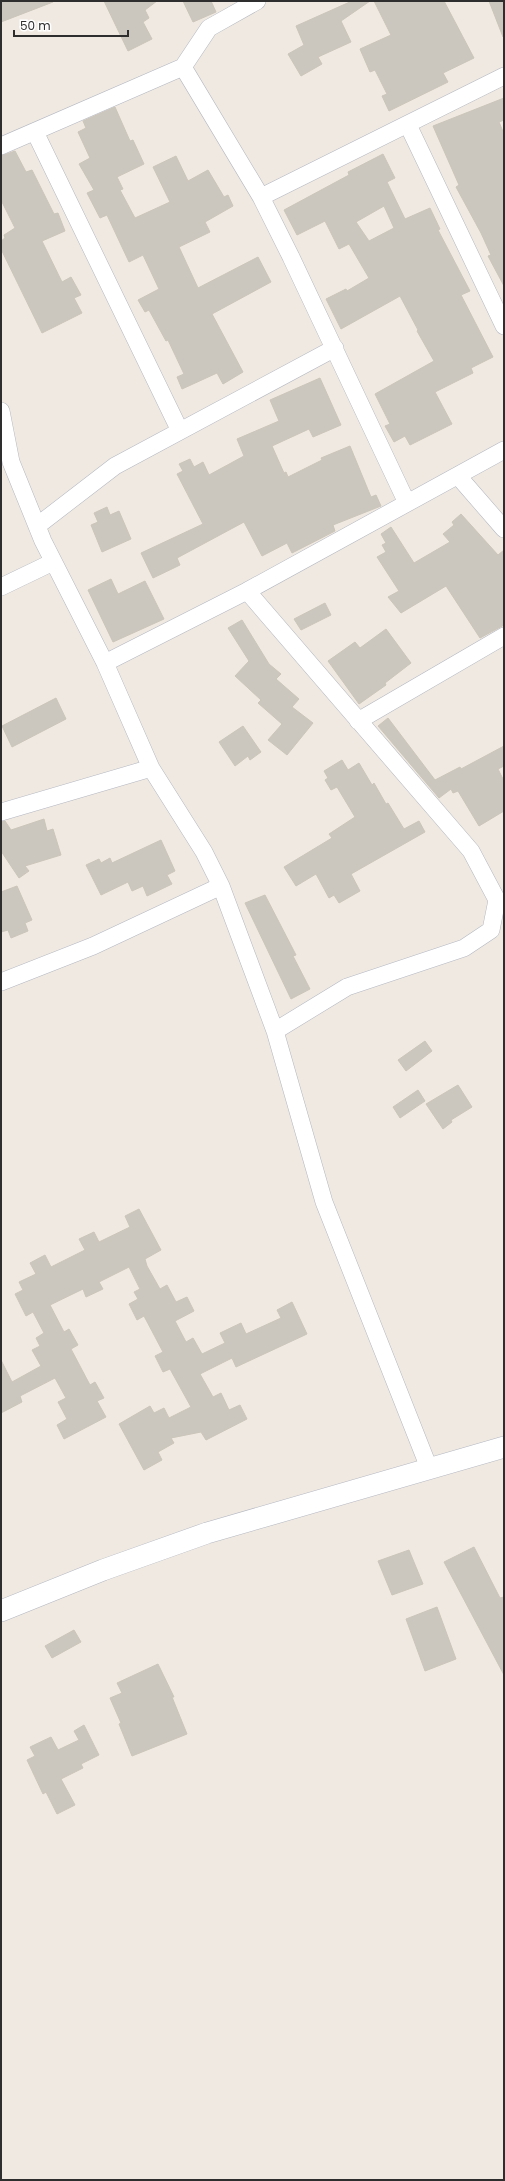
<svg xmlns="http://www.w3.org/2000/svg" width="505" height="2181" font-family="Poppins,sans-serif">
  <rect width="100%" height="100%" fill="#efe9e1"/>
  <path fill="#cbc7bf" stroke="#cbc5ba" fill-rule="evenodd" d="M 1,1 L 53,1 L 53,2 L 1,22 Z
    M 104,1 L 157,1 L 145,10 L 149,18 L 143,22 L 152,39 L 128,51 Z
    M 183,1 L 211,1 L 216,12 L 193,22 Z
    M 352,1 L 370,1 L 341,21 L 351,42 L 318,57 L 322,64 L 301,76 L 288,54 L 304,45 L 296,26 Z
    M 374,1 L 444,1 L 474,58 L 443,73 L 448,82 L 389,111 L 382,96 L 387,94 L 375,70 L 370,72 L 360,49 L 391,35 Z
    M 489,1 L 504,1 L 504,37 L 503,37 Z
    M 504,98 L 504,120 L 499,122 L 504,134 L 504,286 L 488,256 L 491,255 L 481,233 L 456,187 L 459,185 L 433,126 Z
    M 115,107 L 130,141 L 133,140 L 144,164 L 117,177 L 123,189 L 120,190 L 135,218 L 170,202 L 153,167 L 176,156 L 188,181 L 208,170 L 224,197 L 228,195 L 233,206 L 205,222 L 210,232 L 179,247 L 198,288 L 258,257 L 271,282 L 212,314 L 243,372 L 223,384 L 217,373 L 182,389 L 177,377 L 184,374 L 168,340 L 166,341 L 149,310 L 145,312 L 138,300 L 159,289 L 143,255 L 129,262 L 107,215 L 100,218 L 87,193 L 94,190 L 79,164 L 90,158 L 78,132 L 86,128 L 83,121 Z
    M 15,151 L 26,172 L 32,170 L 54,214 L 58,213 L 65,231 L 42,241 L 62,282 L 71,277 L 81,295 L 74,298 L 82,313 L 42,333 L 1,249 L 1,241 L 5,238 L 4,235 L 15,228 L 1,200 L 1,156 Z
    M 383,154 L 395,178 L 387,182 L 405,219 L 430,208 L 440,229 L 438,230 L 470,291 L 461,295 L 493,357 L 471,368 L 473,373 L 435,392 L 452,424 L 410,445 L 405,436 L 394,442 L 385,426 L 390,424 L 375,394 L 434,361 L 417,331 L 418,330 L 400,296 L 341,329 L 326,299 L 346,289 L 347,291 L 369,278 L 349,244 L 339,249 L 325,221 L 297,235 L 284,210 L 349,175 L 348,172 ZM 384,206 L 394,228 L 369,241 L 356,222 Z
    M 320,378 L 341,425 L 313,437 L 309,429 L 272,446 L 284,473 L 286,472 L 288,477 L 322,460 L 321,458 L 350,446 L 371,497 L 376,495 L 381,506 L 333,525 L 335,531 L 292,553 L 287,543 L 262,556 L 244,522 L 177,558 L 180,565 L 153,578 L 141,553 L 203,524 L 177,474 L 183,471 L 179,464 L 190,459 L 194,467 L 203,462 L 209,475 L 244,456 L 237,439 L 279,421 L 270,400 Z
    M 107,507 L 110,515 L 119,511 L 131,539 L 102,552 L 91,525 L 98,522 L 94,513 Z
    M 461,514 L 498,555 L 504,550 L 504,625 L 480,638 L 446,586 L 401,613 L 388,597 L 399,591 L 377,557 L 386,552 L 382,545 L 386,543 L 381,534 L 391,527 L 414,563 L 450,542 L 443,534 L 454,525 L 452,522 Z
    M 111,579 L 118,594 L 145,581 L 164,619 L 113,642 L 88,590 Z
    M 325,603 L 331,615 L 301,630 L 294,619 Z
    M 242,620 L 269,664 L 281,674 L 276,679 L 299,699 L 292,707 L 313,723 L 287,755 L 268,740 L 282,724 L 258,703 L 261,700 L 235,676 L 249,661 L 228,628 Z
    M 386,629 L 411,663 L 385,683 L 386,685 L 359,704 L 328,661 L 355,642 L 360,648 Z
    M 56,698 L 66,719 L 12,747 L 2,726 Z
    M 388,718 L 435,780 L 460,767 L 461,769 L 504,746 L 504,766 L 498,769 L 504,781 L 504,811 L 479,826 L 458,791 L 453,793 L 451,789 L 439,798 L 378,726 Z
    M 243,726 L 261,752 L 250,760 L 248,756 L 235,766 L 219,742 Z
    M 342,760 L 348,770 L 359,763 L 372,785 L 374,783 L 386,804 L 388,803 L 404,829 L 419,821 L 425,832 L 351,874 L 360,891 L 339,903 L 334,895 L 329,898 L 316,874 L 296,886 L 284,867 L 332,838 L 329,834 L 355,817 L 337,787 L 331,790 L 325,780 L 328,778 L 324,771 Z
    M 44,819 L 47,831 L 53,829 L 61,855 L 25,866 L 29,871 L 19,878 L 1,851 L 1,822 L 5,821 L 11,830 Z
    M 161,840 L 175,871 L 167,875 L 172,884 L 147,896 L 143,886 L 132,891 L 128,882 L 101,895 L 86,865 L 99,859 L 101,863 L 110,858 L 112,863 Z
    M 17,886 L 32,920 L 25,923 L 28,931 L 11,938 L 8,930 L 1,932 L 1,892 Z
    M 265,895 L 296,955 L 293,956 L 310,989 L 291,999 L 245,903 Z
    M 425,1041 L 432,1051 L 406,1071 L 398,1060 Z
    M 458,1085 L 472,1107 L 451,1120 L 452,1122 L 443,1129 L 426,1104 Z
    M 418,1090 L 425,1101 L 400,1118 L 393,1107 Z
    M 139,1209 L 161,1250 L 145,1259 L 147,1266 L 160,1289 L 167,1285 L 176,1302 L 187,1297 L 194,1311 L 175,1321 L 186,1342 L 193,1338 L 202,1354 L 225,1343 L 220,1333 L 241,1323 L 246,1334 L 281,1318 L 277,1310 L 292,1302 L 307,1334 L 236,1367 L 232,1358 L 200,1374 L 213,1397 L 221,1393 L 229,1410 L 240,1405 L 247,1419 L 206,1440 L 201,1432 L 171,1438 L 174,1443 L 158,1452 L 162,1460 L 144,1470 L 119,1424 L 150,1406 L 154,1413 L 164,1408 L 169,1418 L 191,1407 L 170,1369 L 163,1372 L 155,1356 L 163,1352 L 144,1316 L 137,1320 L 129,1304 L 138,1299 L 134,1292 L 140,1289 L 129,1267 L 99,1282 L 103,1289 L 86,1297 L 83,1289 L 50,1305 L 64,1332 L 69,1329 L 78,1345 L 71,1349 L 90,1385 L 95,1382 L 104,1398 L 97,1401 L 106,1417 L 64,1439 L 57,1425 L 67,1419 L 58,1402 L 66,1398 L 55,1378 L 20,1396 L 22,1402 L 1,1413 L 1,1360 L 12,1382 L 41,1366 L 32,1350 L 40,1346 L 36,1338 L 44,1333 L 33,1312 L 26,1316 L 15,1294 L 23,1290 L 19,1282 L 36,1274 L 30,1263 L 45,1255 L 51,1267 L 85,1250 L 79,1239 L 94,1232 L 99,1242 L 130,1227 L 125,1216 Z
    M 474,1547 L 500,1598 L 504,1597 L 504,1675 L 444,1562 Z
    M 409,1550 L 423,1584 L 392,1595 L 378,1561 Z
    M 437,1607 L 456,1659 L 425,1671 L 406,1619 Z
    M 74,1630 L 81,1642 L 52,1658 L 45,1646 Z
    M 158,1664 L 174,1697 L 172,1697 L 187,1734 L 132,1756 L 119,1724 L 121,1723 L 110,1698 L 122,1693 L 117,1683 Z
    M 84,1725 L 99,1755 L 81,1764 L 83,1768 L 61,1779 L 75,1805 L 57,1814 L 46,1792 L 43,1794 L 27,1760 L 35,1756 L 30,1747 L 51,1737 L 58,1750 L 79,1740 L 74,1731 Z"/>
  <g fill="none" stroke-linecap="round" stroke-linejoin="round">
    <defs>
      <path id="minor" d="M 183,67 L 209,28 L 257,1
        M 408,125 L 504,326
        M 35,132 L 180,431
        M 1,146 L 183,67 L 261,197 L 291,257 L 407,503
        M 261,197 L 504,76
        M 1,411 L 11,462 L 43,541 L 105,663 L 151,768 L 204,852 L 221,886 L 275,1031 L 324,1202 L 429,1468
        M 458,476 L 504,529
        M 37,526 L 115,466 L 335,348
        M 1,587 L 53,562
        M 247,591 L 471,851 L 497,900 L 491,930 L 464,948 L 347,987 L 275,1031
        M 105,663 L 247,591 L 504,450
        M 358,721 L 504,636
        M 1,812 L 151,768
        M 1,982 L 93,946 L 221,886"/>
      <path id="tertiary" d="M 1,1611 L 103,1570 L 207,1533 L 504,1447"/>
    </defs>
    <use href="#minor" stroke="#b4b7c1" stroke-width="18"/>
    <use href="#tertiary" stroke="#b4b7c1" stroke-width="22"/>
    <use href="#minor" stroke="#fff" stroke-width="17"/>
    <use href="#tertiary" stroke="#fff" stroke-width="21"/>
  </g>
  <rect width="505" height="2181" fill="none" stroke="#2e2e2e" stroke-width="4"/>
  <path d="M14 30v6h114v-6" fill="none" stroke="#2e2e2e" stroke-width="2"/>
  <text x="20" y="30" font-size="12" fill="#2e2e2e" stroke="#ffffff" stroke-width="3" paint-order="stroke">50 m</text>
</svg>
